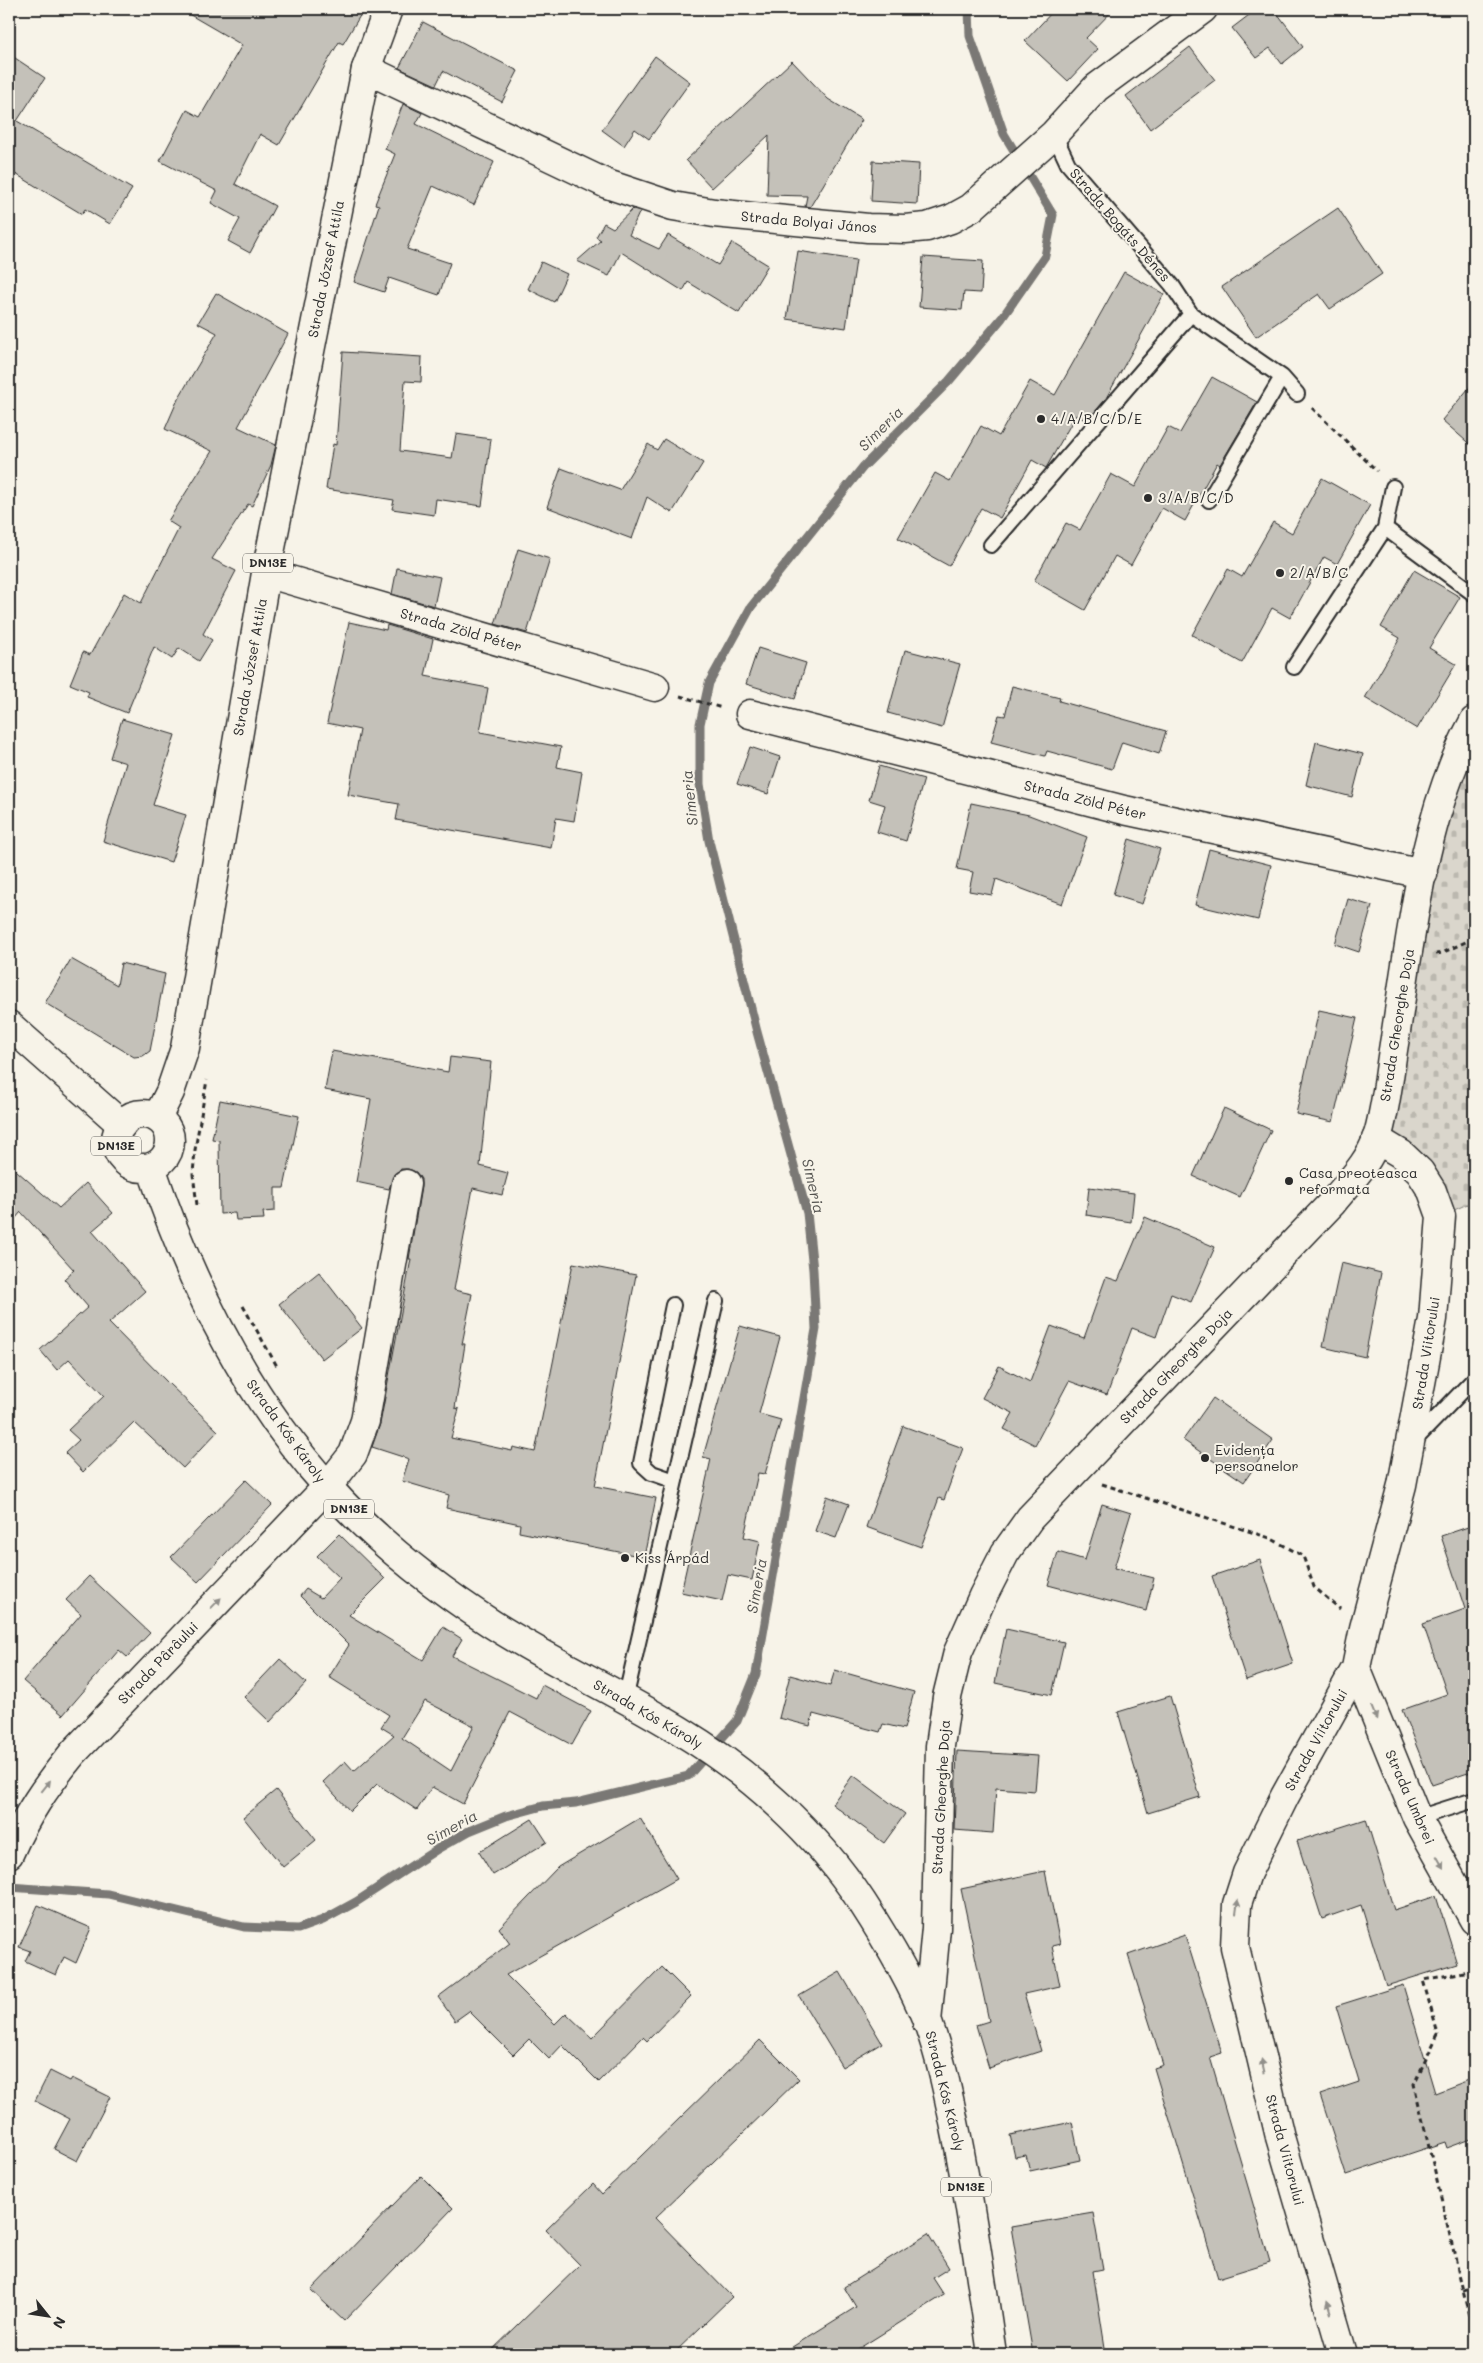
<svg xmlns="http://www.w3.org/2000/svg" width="1483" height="2363" font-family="Mali,sans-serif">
  <defs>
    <pattern id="cemetery-stones" width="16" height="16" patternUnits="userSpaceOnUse" patternTransform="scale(1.25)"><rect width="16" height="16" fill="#dad6cc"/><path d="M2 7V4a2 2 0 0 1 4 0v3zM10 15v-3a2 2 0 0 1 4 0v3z" fill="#bbb8af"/></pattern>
  </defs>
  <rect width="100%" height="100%" fill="#f7f3e8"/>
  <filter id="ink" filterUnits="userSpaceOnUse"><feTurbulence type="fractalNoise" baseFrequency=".02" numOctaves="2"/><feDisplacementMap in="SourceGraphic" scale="10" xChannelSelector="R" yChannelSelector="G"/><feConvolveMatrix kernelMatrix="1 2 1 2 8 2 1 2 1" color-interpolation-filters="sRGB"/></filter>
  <g filter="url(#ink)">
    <path fill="url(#cemetery-stones)" stroke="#82807c" d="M 1474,721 L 1474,1201 L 1441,1216 L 1401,1154 L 1383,1111 L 1408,952 Z"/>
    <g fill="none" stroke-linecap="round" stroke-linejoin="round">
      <path stroke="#7a7874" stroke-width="9" d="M 9,1887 L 108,1894 L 244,1927 L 298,1929 L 323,1920 L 356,1902 L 439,1848 L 469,1831 L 506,1816 L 543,1806 L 576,1803 L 688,1776 L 737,1721 L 756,1674 L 816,1329 L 813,1270 L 807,1213 L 757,1032 L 709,841 L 700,784 L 700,724 L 709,683 L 751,607 L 863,467 L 949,381 L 1002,318 L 1045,256 L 1053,215 L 1004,134 L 970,36 L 969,9"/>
    </g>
    <path fill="#c4c1b9" stroke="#2b2b2b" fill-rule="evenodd" d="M 180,9 L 364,9 L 343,44 L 339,42 L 279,145 L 260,134 L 235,184 L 275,206 L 250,253 L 228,241 L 240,219 L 211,203 L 217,191 L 160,161 L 187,110 L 200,117 L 242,45 Z
      M 1055,9 L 1114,9 L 1086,38 L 1098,49 L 1068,81 L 1025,41 Z
      M 1257,9 L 1274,9 L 1303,47 L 1282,64 L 1270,48 L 1256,58 L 1232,28 Z
      M 423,22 L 518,71 L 502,102 L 443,71 L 436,85 L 399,68 Z
      M 1190,47 L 1215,80 L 1150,129 L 1126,96 Z
      M 9,54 L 45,78 L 17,121 L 132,189 L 110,224 L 85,209 L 82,214 L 9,170 Z
      M 655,56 L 690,82 L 649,139 L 635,129 L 624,146 L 602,130 Z
      M 792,61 L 828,99 L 862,120 L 810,207 L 805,206 L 807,196 L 767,195 L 769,135 L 712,188 L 686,160 Z
      M 403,104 L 422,113 L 416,124 L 494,162 L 474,205 L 433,186 L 407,249 L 450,263 L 439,295 L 389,278 L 384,292 L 354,282 L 379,205 L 375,204 L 395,154 L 385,149 Z
      M 873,161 L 919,164 L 917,204 L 871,201 Z
      M 1338,208 L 1382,274 L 1330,309 L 1319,294 L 1256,337 L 1222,287 Z
      M 633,209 L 640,211 L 629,235 L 659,249 L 668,235 L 718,265 L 732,243 L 768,265 L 739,313 L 688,282 L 683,291 L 621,252 L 609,276 L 577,261 L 601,240 L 596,237 L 604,223 L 613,228 Z
      M 798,251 L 856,260 L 846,328 L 787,319 Z
      M 923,257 L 983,261 L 981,293 L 964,292 L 962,310 L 919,307 Z
      M 541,262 L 567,274 L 554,302 L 528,289 Z
      M 1124,272 L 1164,294 L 1105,400 L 1087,421 L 1076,415 L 1046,468 L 1032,460 L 1000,518 L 981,508 L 949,566 L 898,538 L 935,473 L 950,481 L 981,426 L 999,436 L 1030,381 L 1055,395 Z
      M 216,293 L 288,334 L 238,427 L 276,445 L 271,465 L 252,506 L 248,504 L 212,559 L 236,571 L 203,634 L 212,640 L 199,661 L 179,648 L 172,659 L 154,647 L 127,713 L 87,697 L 89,692 L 70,684 L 83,652 L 90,655 L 124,593 L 141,603 L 179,528 L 168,521 L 212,451 L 165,429 L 178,399 L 217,333 L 198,323 Z
      M 343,352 L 422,357 L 421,382 L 405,381 L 400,451 L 452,458 L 456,434 L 491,439 L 482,506 L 436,499 L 434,515 L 392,509 L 394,500 L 326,489 L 333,444 L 336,445 Z
      M 1212,377 L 1257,402 L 1220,465 L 1217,463 L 1185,521 L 1162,508 L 1131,565 L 1115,556 L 1085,610 L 1034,581 L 1066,523 L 1080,530 L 1111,474 L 1135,487 L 1168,427 L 1180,433 Z
      M 1474,382 L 1474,448 L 1442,420 Z
      M 664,439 L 703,463 L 672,513 L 647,497 L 632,539 L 547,507 L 561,468 L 620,490 L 648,444 L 657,450 Z
      M 1322,478 L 1370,505 L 1337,564 L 1324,557 L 1290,618 L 1272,608 L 1242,663 L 1192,635 L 1228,569 L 1242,577 L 1273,522 L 1292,533 Z
      M 518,549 L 550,559 L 527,633 L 495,624 Z
      M 397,568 L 440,577 L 434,606 L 392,594 Z
      M 1414,570 L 1460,597 L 1429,648 L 1456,664 L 1417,729 L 1365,698 L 1400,638 L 1381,627 Z
      M 349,622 L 386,630 L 387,625 L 433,639 L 425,676 L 488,688 L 480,732 L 561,747 L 557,767 L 582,772 L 574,821 L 556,818 L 551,848 L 396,820 L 399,804 L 348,795 L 360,730 L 327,723 Z
      M 758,648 L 806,663 L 795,699 L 746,684 Z
      M 905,650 L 960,664 L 942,728 L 888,713 Z
      M 1012,686 L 1060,698 L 1059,701 L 1166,731 L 1159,754 L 1122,742 L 1112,769 L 1047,751 L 1045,756 L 991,742 L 999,715 L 1005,716 Z
      M 122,719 L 175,735 L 153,805 L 186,815 L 171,862 L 103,841 L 126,763 L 110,758 Z
      M 1316,742 L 1363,754 L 1352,797 L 1306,785 Z
      M 750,747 L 780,757 L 768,794 L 737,784 Z
      M 879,766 L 924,779 L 906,841 L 877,832 L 885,805 L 869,800 Z
      M 971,803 L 1029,815 L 1087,837 L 1062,904 L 996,879 L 992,895 L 969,891 L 973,872 L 957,869 Z
      M 1129,839 L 1160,849 L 1142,904 L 1113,895 Z
      M 1209,849 L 1271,865 L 1258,920 L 1195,905 Z
      M 1348,899 L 1372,906 L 1359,952 L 1335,944 Z
      M 71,959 L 117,985 L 121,963 L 165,974 L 150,1051 L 143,1056 L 134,1057 L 45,1003 Z
      M 1319,1010 L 1357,1018 L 1333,1122 L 1296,1114 Z
      M 332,1051 L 448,1072 L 450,1057 L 491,1062 L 480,1166 L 508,1173 L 502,1195 L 473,1188 L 454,1290 L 472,1294 L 462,1344 L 465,1344 L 455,1408 L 459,1409 L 451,1438 L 512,1451 L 513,1447 L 535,1452 L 573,1263 L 636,1275 L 595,1486 L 656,1498 L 644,1557 L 519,1532 L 520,1524 L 446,1508 L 449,1495 L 402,1481 L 409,1459 L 372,1447 L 380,1424 L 411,1259 L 409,1259 L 421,1187 L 421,1179 L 416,1172 L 408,1169 L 401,1169 L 394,1174 L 389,1189 L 356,1182 L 371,1099 L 325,1090 Z
      M 220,1100 L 299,1116 L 284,1188 L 275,1188 L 275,1211 L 263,1212 L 264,1219 L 236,1220 L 235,1213 L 220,1214 L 219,1140 L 212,1139 Z
      M 1224,1108 L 1271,1130 L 1240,1197 L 1193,1176 Z
      M 9,1164 L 59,1208 L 86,1183 L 113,1213 L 92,1231 L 145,1291 L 109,1323 L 169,1384 L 218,1431 L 183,1468 L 134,1422 L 83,1472 L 65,1453 L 79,1440 L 68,1430 L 104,1396 L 69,1359 L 57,1370 L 40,1350 L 88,1307 L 64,1279 L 74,1270 L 21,1212 L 9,1226 Z
      M 1089,1187 L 1134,1193 L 1131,1222 L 1086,1215 Z
      M 1145,1217 L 1215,1247 L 1191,1302 L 1171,1294 L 1156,1337 L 1132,1328 L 1107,1395 L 1069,1381 L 1035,1445 L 1004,1429 L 1013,1413 L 982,1398 L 999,1366 L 1030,1382 L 1051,1326 L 1084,1338 L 1106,1277 L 1118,1281 Z
      M 1341,1263 L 1381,1273 L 1365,1357 L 1323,1347 Z
      M 319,1272 L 362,1328 L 322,1359 L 279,1304 Z
      M 740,1326 L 780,1337 L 759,1414 L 781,1420 L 765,1474 L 758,1473 L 744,1537 L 760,1541 L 752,1580 L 728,1575 L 722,1601 L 681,1592 L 711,1459 L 703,1457 Z
      M 1213,1398 L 1273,1440 L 1244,1482 L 1183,1440 Z
      M 903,1426 L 963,1448 L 944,1500 L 939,1498 L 921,1547 L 866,1527 Z
      M 246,1480 L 272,1505 L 198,1582 L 171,1557 Z
      M 827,1496 L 849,1504 L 836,1538 L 815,1531 Z
      M 1102,1504 L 1131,1513 L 1114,1568 L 1154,1578 L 1146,1611 L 1048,1585 L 1058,1552 L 1085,1560 Z
      M 1474,1525 L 1474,1771 L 1432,1785 L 1402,1710 L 1447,1694 L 1423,1624 L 1465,1609 L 1441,1536 Z
      M 339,1534 L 385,1579 L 349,1615 L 423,1660 L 443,1627 L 462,1639 L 452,1656 L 536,1698 L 542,1685 L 591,1711 L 572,1745 L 510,1712 L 463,1804 L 432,1787 L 417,1810 L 377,1784 L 350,1811 L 323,1782 L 345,1761 L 354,1771 L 394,1735 L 381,1727 L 389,1715 L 329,1677 L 349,1645 L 300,1596 L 306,1589 L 321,1598 L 340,1578 L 317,1556 ZM 425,1701 L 474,1726 L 451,1771 L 402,1738 Z
      M 1260,1560 L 1293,1664 L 1246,1680 L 1212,1576 Z
      M 89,1576 L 150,1633 L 127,1657 L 119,1650 L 63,1715 L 23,1681 L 81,1614 L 66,1600 Z
      M 1006,1629 L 1064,1642 L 1052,1695 L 995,1683 Z
      M 280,1659 L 306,1683 L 270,1722 L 244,1697 Z
      M 835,1670 L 914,1692 L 904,1729 L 883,1724 L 880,1732 L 813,1714 L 810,1726 L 779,1718 L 790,1675 L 830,1686 Z
      M 1170,1696 L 1200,1797 L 1148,1813 L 1118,1712 Z
      M 957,1751 L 1038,1756 L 1035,1791 L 996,1788 L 993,1833 L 954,1830 Z
      M 853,1775 L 905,1814 L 884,1843 L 832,1804 Z
      M 276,1790 L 316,1840 L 283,1867 L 243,1817 Z
      M 640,1818 L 677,1879 L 506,1975 L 555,2024 L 566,2013 L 592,2038 L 662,1967 L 691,1996 L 647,2041 L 643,2037 L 599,2082 L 562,2045 L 549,2059 L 529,2039 L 513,2055 L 469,2011 L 455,2021 L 438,1997 L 510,1943 L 499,1928 L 558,1867 Z
      M 532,1819 L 547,1842 L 493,1875 L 479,1852 Z
      M 1366,1819 L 1394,1910 L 1436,1896 L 1457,1964 L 1386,1986 L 1361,1905 L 1322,1919 L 1297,1841 Z
      M 1045,1871 L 1060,1944 L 1052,1946 L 1060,1986 L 1024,1994 L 1041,2051 L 989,2068 L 976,2025 L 989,2021 L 961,1889 Z
      M 38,1905 L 91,1928 L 76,1963 L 64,1957 L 56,1975 L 25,1961 L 30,1951 L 19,1947 Z
      M 1185,1935 L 1222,2053 L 1210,2057 L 1270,2262 L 1218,2278 L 1154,2068 L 1163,2065 L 1128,1955 Z
      M 840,1972 L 882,2043 L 842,2067 L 799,1996 Z
      M 1403,1985 L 1435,2093 L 1474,2078 L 1474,2138 L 1447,2148 L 1445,2142 L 1346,2175 L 1320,2095 L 1359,2082 L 1336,2006 Z
      M 760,2040 L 799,2079 L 655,2218 L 732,2297 L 673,2354 L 488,2354 L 580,2265 L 546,2230 L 593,2184 L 602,2194 Z
      M 50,2071 L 70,2081 L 72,2078 L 110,2097 L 77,2161 L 54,2149 L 70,2119 L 35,2101 Z
      M 1072,2122 L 1080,2160 L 1030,2171 L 1026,2155 L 1015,2157 L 1010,2135 Z
      M 421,2176 L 453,2208 L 344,2321 L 311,2290 Z
      M 1093,2213 L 1103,2269 L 1093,2271 L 1106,2354 L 1033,2354 L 1011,2227 Z
      M 928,2234 L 949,2268 L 933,2278 L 944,2295 L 850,2354 L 781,2354 L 856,2307 L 844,2287 Z"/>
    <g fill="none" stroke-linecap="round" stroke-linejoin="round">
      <defs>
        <path id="lane" d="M 1054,134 L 1068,164 L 1172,285 L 1191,314 L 1282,377 L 1297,394
          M 1393,487 L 1385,528 L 1474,594
          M 1209,500 L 1282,377
          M 991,545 L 1191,314
          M 1294,667 L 1385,528
          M 673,1305 L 641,1463 L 652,1473 L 675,1481
          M 1414,1441 L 1474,1379
          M 625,1700 L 716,1301
          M 1417,1818 L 1474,1800"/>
        <path id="street" d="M 266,573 L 655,687
          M 750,714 L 1124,810 L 1423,874
          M 1356,1668 L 1417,1818 L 1474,1920
          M 9,1854 C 26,1815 46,1786 73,1753 L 327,1487 L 353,1454 L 365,1421 L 406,1184
          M 1343,2354 L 1280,2137 L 1235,1947 L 1237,1904 L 1247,1873 L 1285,1796 L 1356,1668 L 1364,1628 L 1402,1485 L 1433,1319 L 1441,1216 L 1432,1191 L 1420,1172 L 1401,1154 L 1376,1139"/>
        <path id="secondary" d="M 366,69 L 607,184 L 673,206 L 714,213 L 868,228 L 905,229 L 927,227 L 951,219 L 971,208 L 1054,134 L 1096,88 L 1203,9
          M 9,1025 L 122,1125
          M 927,2022 L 936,1928 L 940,1746 L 947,1697 L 958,1652 L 983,1596 L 1005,1553 L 1030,1518 L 1332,1203 C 1348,1183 1369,1163 1377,1138 C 1387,1106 1389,1071 1395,1038 C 1411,934 1423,814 1474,721"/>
        <path id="primary" d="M116 1141a27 27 0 1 1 54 0a27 27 0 1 1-54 0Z
          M 157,1118 L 170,1092 L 185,1048 L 266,573 L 366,69 L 388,9
          M 151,1167 C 190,1283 246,1396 328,1487 C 375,1540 433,1586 492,1624 C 553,1663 618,1692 679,1730 C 750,1773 816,1832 862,1902 C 886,1939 912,1983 928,2023 C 942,2061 950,2103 958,2142 C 972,2213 982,2283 992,2354"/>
      </defs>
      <use href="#lane" stroke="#2b2b2b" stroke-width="18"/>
      <use href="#street" stroke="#2b2b2b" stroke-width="31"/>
      <use href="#secondary" stroke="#2b2b2b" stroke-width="31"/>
      <use href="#primary" stroke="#2b2b2b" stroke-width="31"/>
      <path stroke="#2b2b2b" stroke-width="3" stroke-dasharray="5 4" stroke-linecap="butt" d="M 1312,408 L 1377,471
        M 680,696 L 722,708
        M 1436,954 L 1442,953 L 1474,938
        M 197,1205 L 193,1174 L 195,1150 L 207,1080
        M 243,1306 L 278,1368
        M 1102,1484 L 1270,1538 L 1303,1556 L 1314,1587 L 1340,1609
        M 1474,1970 L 1423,1980 L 1438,2034 L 1414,2084 L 1474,2337
        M 1463,2291 L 1474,2288"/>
      <use href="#lane" stroke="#f7f3e8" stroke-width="14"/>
      <use href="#street" stroke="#f7f3e8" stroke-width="28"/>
      <use href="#secondary" stroke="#f7f3e8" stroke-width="28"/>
      <use href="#primary" stroke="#f7f3e8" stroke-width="28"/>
    </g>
    <defs><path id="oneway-solid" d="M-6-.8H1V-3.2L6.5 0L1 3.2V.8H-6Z" transform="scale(1.25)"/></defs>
    <g fill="#918f8a">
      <use href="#oneway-solid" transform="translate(216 1603) rotate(-46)"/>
      <use href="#oneway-solid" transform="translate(1374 1713) rotate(68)"/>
      <use href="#oneway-solid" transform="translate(46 1786) rotate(-52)"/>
      <use href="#oneway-solid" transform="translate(1440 1862) rotate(61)"/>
      <use href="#oneway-solid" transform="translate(1237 1907) rotate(-82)"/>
      <use href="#oneway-solid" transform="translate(1263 2066) rotate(-103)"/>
      <use href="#oneway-solid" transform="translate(1329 2307) rotate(-106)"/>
    </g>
  </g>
  <g fill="#2b2b2b" stroke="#f7f3e8" stroke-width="2">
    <circle cx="1041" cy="419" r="5"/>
    <circle cx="1148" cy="498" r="5"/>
    <circle cx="1280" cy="573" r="5"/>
    <circle cx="1289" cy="1181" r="5"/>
    <circle cx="1205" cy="1458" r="5"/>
    <circle cx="625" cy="1558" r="5"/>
  </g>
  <g text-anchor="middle" stroke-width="4" stroke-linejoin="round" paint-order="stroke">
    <g fill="#f7f3e8" stroke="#686764" stroke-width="1">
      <rect x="243" y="553.5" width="50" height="19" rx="4"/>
      <rect x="91" y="1136.5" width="50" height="19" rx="4"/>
      <rect x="324" y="1499.5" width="50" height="19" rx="4"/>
      <rect x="941" y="2177.5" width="50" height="19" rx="4"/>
    </g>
    <g font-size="12" font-weight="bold" fill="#2b2b2b">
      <text x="268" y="567">DN13E</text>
      <text x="116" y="1150">DN13E</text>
      <text x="349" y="1513">DN13E</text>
      <text x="966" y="2191">DN13E</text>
    </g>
    <g font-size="14" fill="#2b2b2b" stroke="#f7f3e8">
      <text transform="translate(809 222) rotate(5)" y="5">Strada Bolyai János</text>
      <text transform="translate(1120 225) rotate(49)" y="5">Strada Bogáts Dénes</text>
      <text transform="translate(326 269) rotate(-79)" y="5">Strada József Attila</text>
      <text transform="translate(461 630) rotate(16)" y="5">Strada Zöld Péter</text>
      <text transform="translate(250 667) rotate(-80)" y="5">Strada József Attila</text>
      <text transform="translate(1085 800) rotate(14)" y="5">Strada Zöld Péter</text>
      <text transform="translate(1397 1025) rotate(-81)" y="5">Strada Gheorghe Doja</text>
      <text transform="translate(1426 1353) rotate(-81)" y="5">Strada Viitorului</text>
      <text transform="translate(1176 1366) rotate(-46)" y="5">Strada Gheorghe Doja</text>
      <text transform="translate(286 1431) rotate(54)" y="5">Strada Kós Károly</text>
      <text transform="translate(158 1663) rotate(-46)" y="5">Strada Pârâului</text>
      <text transform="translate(648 1714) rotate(30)" y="5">Strada Kós Károly</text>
      <text transform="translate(1316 1740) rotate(-61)" y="5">Strada Viitorului</text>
      <text transform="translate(941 1797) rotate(-87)" y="5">Strada Gheorghe Doja</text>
      <text transform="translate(1410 1797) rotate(66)" y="5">Strada Umbrei</text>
      <text transform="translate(945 2091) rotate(76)" y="5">Strada Kós Károly</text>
      <text transform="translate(1285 2150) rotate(75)" y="5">Strada Viitorului</text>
    </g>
    <g font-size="14" fill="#2b2b2b" stroke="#f7f3e8" text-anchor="start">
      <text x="1051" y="424">4/A/B/C/D/E</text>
      <text x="1158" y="503">3/A/B/C/D</text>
      <text x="1290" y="578">2/A/B/C</text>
      <text x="1299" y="1178">Casa preoteasca<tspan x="1299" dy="16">reformata</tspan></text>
      <text x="1215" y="1455">Evidența<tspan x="1215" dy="16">persoanelor</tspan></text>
      <text x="635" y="1563">Kiss Árpád</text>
    </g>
    <g font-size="15" font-style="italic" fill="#53524f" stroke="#f7f3e8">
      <text transform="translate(881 429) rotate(-45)" y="5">Simeria</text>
      <text transform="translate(690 798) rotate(-96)" y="5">Simeria</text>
      <text transform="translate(813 1186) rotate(77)" y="5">Simeria</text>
      <text transform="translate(757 1586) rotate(-80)" y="5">Simeria</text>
      <text transform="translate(452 1828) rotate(-29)" y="5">Simeria</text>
    </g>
  </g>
  <rect width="1483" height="2363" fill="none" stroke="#f7f3e8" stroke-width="30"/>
  <rect x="15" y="15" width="1453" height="2333" fill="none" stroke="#2b2b2b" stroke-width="2" filter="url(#ink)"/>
  <g transform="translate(48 2316) rotate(120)" stroke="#f7f3e8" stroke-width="4" paint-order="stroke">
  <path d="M0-4L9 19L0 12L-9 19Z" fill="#2b2b2b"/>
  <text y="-8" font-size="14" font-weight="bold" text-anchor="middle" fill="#2b2b2b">N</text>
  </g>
</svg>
